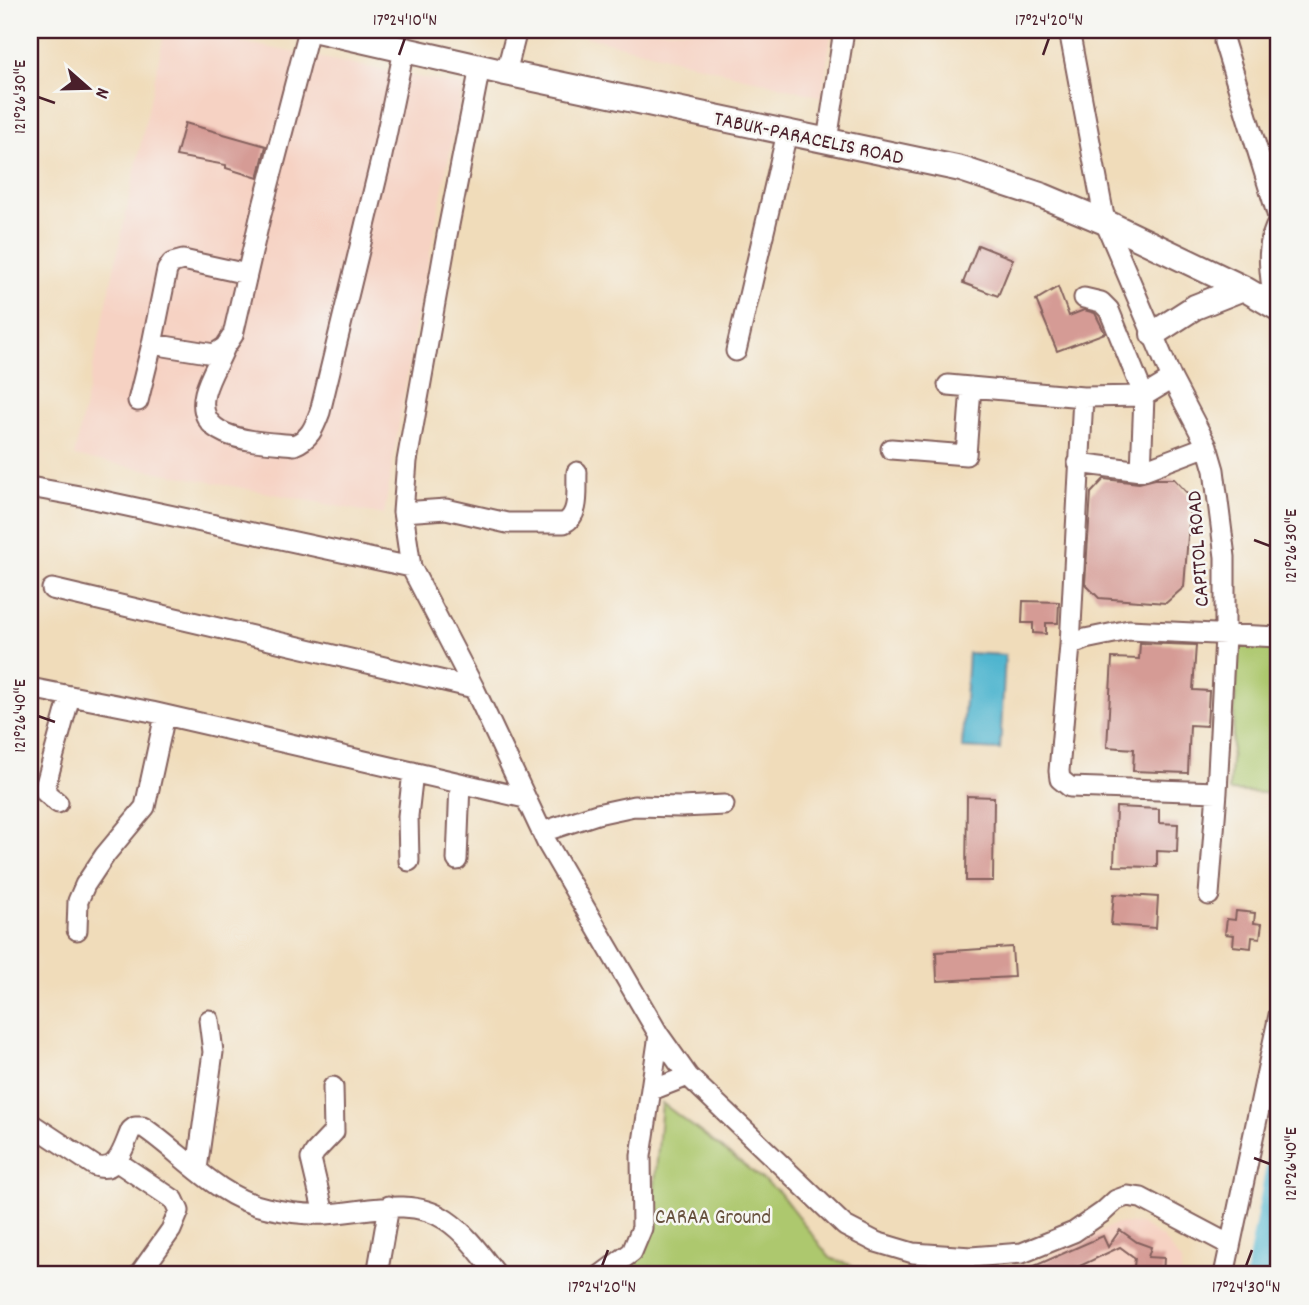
<svg xmlns="http://www.w3.org/2000/svg" width="1309" height="1305" font-family="Dekko,sans-serif">
  <rect width="100%" height="100%" fill="#f6f6f2"/>
  <filter id="ink" filterUnits="userSpaceOnUse"><feTurbulence type="fractalNoise" baseFrequency=".0143" numOctaves="2"/><feDisplacementMap in="SourceGraphic" scale="14" xChannelSelector="R" yChannelSelector="G"/><feConvolveMatrix kernelMatrix="1 2 1 2 8 2 1 2 1" color-interpolation-filters="sRGB"/></filter>
  <filter id="wash" filterUnits="userSpaceOnUse"><feTurbulence type="fractalNoise" baseFrequency=".00686" numOctaves="4" result="noise"/><feDisplacementMap in="SourceGraphic" scale="28" xChannelSelector="R" yChannelSelector="G"/><feGaussianBlur stdDeviation="1.57" result="paint"/><feColorMatrix in="noise" values="0 0 0 0 0 0 0 0 0 0 0 0 0 0 0 0 0 1.4 0 .05"/><feComposite in="paint" operator="in"/></filter>
  <g filter="url(#wash)">
    <rect width="100%" height="100%" fill="#f0dcba"/>
    <path fill="#f6d2c3" d="M 165,30 L 181,30 L 463,86 L 414,335 L 384,515 L 74,456 Z
      M 560,30 L 832,30 L 822,97 Z
      M 1117,1223 L 1140,1224 L 1163,1238 L 1181,1262 L 1181,1275 L 978,1275 L 1035,1263 Z"/>
    <path fill="#adc86e" stroke="#7c744c" stroke-width="2" d="M 1239,641 L 1279,644 L 1279,794 L 1229,791 Z
      M 662,1103 L 779,1192 L 830,1258 L 880,1275 L 624,1275 L 652,1217 Z"/>
    <path fill="#50b5cf" stroke="#4d6a7d" stroke-width="2" d="M 968,653 L 1005,655 L 1000,750 L 962,748 Z"/>
    <g fill="none" stroke-linecap="round" stroke-linejoin="round">
      <path stroke="#50b5cf" stroke-width="23" d="M 1257,1275 L 1279,1159"/>
    </g>
    <g id="blocks">
      <path fill="#d59b95" d="M 185,123 L 266,146 L 258,178 L 226,168 L 226,165 L 176,156 Z
        M 978,245 L 1013,259 L 998,296 L 963,283 Z
        M 1058,287 L 1069,316 L 1084,310 L 1095,313 L 1105,333 L 1057,351 L 1036,300 Z
        M 1104,479 L 1139,483 L 1155,479 L 1174,479 L 1191,497 L 1184,587 L 1166,603 L 1099,598 L 1085,584 L 1091,493 Z
        M 1023,601 L 1059,602 L 1058,623 L 1046,623 L 1046,634 L 1033,633 L 1033,623 L 1022,623 Z
        M 1140,643 L 1196,645 L 1193,690 L 1209,691 L 1207,726 L 1190,725 L 1188,773 L 1133,771 L 1134,749 L 1107,747 L 1112,658 L 1139,659 Z
        M 967,796 L 994,797 L 993,881 L 966,881 Z
        M 1116,807 L 1159,809 L 1159,823 L 1178,824 L 1177,852 L 1157,851 L 1157,867 L 1114,866 Z
        M 1114,894 L 1158,897 L 1156,928 L 1111,925 Z
        M 1236,911 L 1255,913 L 1254,923 L 1262,924 L 1260,938 L 1252,937 L 1251,948 L 1233,946 L 1234,935 L 1225,934 L 1227,919 L 1235,920 Z
        M 1012,947 L 1014,977 L 937,981 L 936,952 Z
        M 1120,1230 L 1137,1242 L 1151,1247 L 1148,1257 L 1164,1258 L 1163,1275 L 1133,1275 L 1135,1258 L 1120,1247 L 1061,1275 L 1014,1275 L 1103,1236 L 1108,1247 Z"/>
    </g>
  </g>
  <g filter="url(#ink)">
    <use href="#blocks" fill-opacity="0" stroke="#84615d" stroke-width="2"/>
    <g fill="none" stroke-linecap="round" stroke-linejoin="round">
      <defs>
        <path id="minor" d="M 1069,30 L 1105,222 L 1172,379 L 1207,446 L 1214,470 L 1225,557 L 1225,636 L 1217,792 L 1209,895
          M 1224,42 L 1279,220
          M 480,67 L 447,235 L 407,461 L 403,512 L 411,567 L 474,688 L 547,843 L 659,1035 L 641,1156 L 642,1228 L 632,1252 L 601,1275
          M 506,73 L 517,30
          M 827,141 L 844,30
          M 1084,298 L 1101,302 L 1109,310 L 1144,396 L 1141,471
          M 1274,304 C 1271,276 1263,246 1279,221
          M 152,344 L 167,270 L 172,263 L 183,260 L 247,274
          M 225,347 C 219,362 209,377 205,393 C 193,443 262,441 294,445 C 310,439 314,428 320,412 L 381,160 L 404,50
          M 736,351 L 787,133
          M 948,385 L 1083,397 L 1144,396 L 1172,379
          M 1083,397 L 1070,645 L 1059,771 L 1060,779 L 1070,787 L 1217,792
          M 138,401 L 152,344 L 214,354 L 225,347 L 233,335 L 260,218 L 309,30
          M 891,449 L 966,455 L 971,387
          M 1078,463 L 1141,471 L 1207,446
          M 30,487 L 85,497 L 411,567
          M 403,512 L 446,509 L 507,523 L 564,523 C 581,515 576,489 577,472
          M 52,589 L 474,688
          M 1070,645 L 1085,639 L 1129,630 L 1279,637
          M 30,688 L 152,712 L 525,798
          M 58,803 L 46,793 L 46,784 L 70,696
          M 542,832 L 597,814 L 634,806 L 682,807 L 724,805
          M 457,860 L 460,783
          M 409,861 L 408,816 L 413,772
          M 77,930 L 78,901 L 85,885 L 105,855 L 145,807 L 165,715
          M 659,1035 L 688,1076 L 845,1226 L 876,1242 L 913,1253 L 971,1257 L 1022,1253 L 1074,1232 L 1103,1212 L 1116,1200 L 1127,1196 L 1141,1198 L 1230,1245
          M 652,1090 L 688,1076
          M 30,1123 L 95,1166 C 118,1174 123,1148 131,1130 L 135,1127 L 143,1127 C 183,1154 218,1198 267,1208 C 285,1212 308,1215 326,1214 C 366,1212 410,1196 446,1220 C 467,1234 482,1256 497,1275
          M 116,1161 L 174,1200 L 179,1211 L 171,1230 L 139,1275
          M 197,1169 L 213,1052 L 209,1020
          M 324,1214 L 311,1159 L 315,1152 L 334,1132 L 333,1087
          M 377,1275 L 389,1206
          M 1224,1275 L 1279,1015"/>
        <path id="major" d="M 317,30 L 506,73 L 961,169 L 1043,196 L 1105,222 L 1243,288 L 1279,309
          M 1153,334 L 1195,307 L 1243,288"/>
      </defs>
      <use href="#minor" stroke="#84615d" stroke-width="23"/>
      <use href="#major" stroke="#84615d" stroke-width="28"/>
      <use href="#minor" stroke="#fff" stroke-width="19"/>
      <use href="#major" stroke="#fff" stroke-width="24"/>
    </g>
  </g>
  <path fill="none" stroke="#4a1f2b" stroke-width="2.5" d="M 399,55 L 405,38M 1043,55 L 1049,38M 38,97 L 55,103M 1254,540 L 1270,546M 38,716 L 55,722M 1254,1158 L 1270,1164M 602,1266 L 608,1250M 1246,1266 L 1252,1250"/>
  <g text-anchor="middle" stroke-width="5" stroke-linejoin="round" paint-order="stroke">
    <g font-size="21" fill="#4a1f2b" stroke="#f6f6f2">
      <text transform="translate(809 137) rotate(12)" y="7">TABUK-PARACELIS ROAD</text>
      <text transform="translate(1197 549) rotate(-94)" y="7">CAPITOL ROAD</text>
    </g>
    <g font-size="21" fill="#68523f" stroke="#f6f6f2">
      <text x="713" y="1223">CARAA Ground</text>
    </g>
  </g>
  <rect width="1309" height="1305" fill="none" stroke="#f6f6f2" stroke-width="77"/>
  <g transform="translate(88 88) rotate(110)" stroke="#f6f6f2" stroke-width="5" paint-order="stroke">
  <path d="M0-5L12 26L0 18L-12 26Z" fill="#4a1f2b"/>
  <text y="-10" font-size="19" font-weight="bold" text-anchor="middle" fill="#4a1f2b">N</text>
  </g>
  <rect x="38" y="38" width="1232" height="1228" fill="none" stroke="#4a1f2b" stroke-width="2.5"/>
  <g font-size="18" text-anchor="middle" fill="#4a1f2b">
    <text x="405" y="25">17°24'10"N</text>
    <text x="1049" y="25">17°24'20"N</text>
    <text transform="translate(19 97) rotate(-90)" y="6">121°26'30"E</text>
    <text transform="translate(1290 546) rotate(-90)" y="6">121°26'30"E</text>
    <text transform="translate(19 716) rotate(-90)" y="6">121°26'40"E</text>
    <text transform="translate(1290 1164) rotate(-90)" y="6">121°26'40"E</text>
    <text x="602" y="1292">17°24'20"N</text>
    <text x="1246" y="1292">17°24'30"N</text>
  </g>
</svg>
